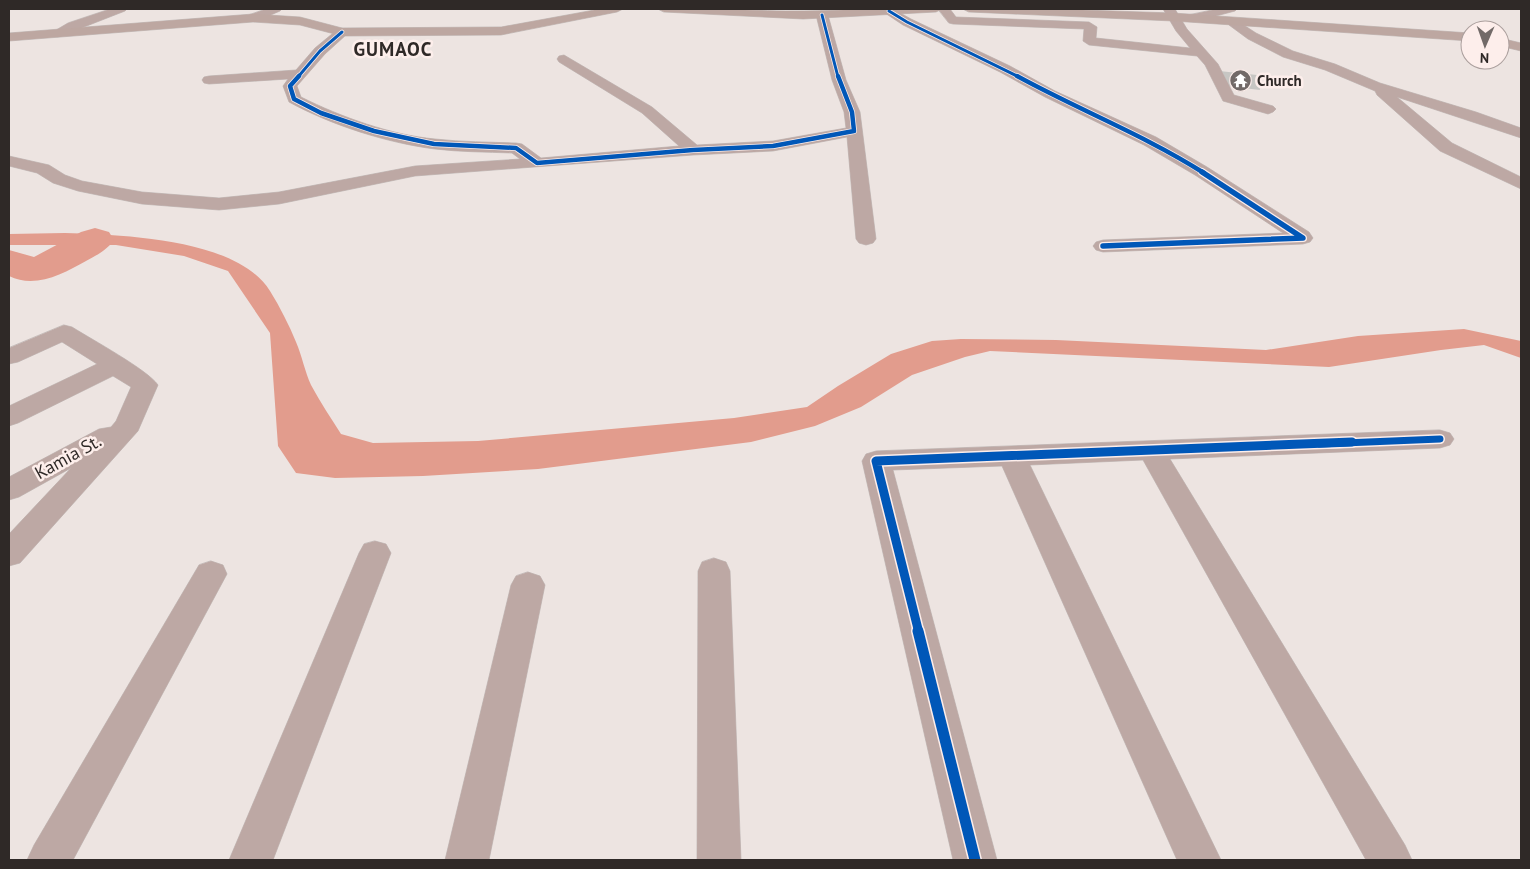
<svg xmlns="http://www.w3.org/2000/svg" width="1530" height="869" font-family="'PT Sans',sans-serif">
  <rect width="100%" height="100%" fill="#ede4e1"/>
  <path fill="#e29c8d" d="M 65,233 C 122,235 237,238 270,291 C 280,307 289,325 296,342 C 302,356 305,372 311,385 C 320,402 331,418 341,434 L 373,443 L 478,441 L 734,418 L 807,407 L 838,386 L 891,354 L 932,341 L 961,339 L 1056,340 L 1266,350 L 1358,336 L 1464,329 L 1521,341 L 1521,358 L 1484,345 L 1441,350 L 1329,367 L 990,351 L 965,357 L 912,375 L 861,407 L 815,426 L 751,442 L 538,469 L 423,476 L 335,478 L 296,473 L 278,446 L 270,333 L 228,271 L 184,256 L 116,245 L 9,245 L 9,234 Z"/>
  <g fill="none" stroke-linecap="round" stroke-linejoin="round">
    <path fill="#e29c8d" fill-rule="evenodd" d="M 95,228 L 109,232 L 114,240 C 107,250 97,255 86,261 C 63,274 35,289 9,276 L 9,250 L 34,257 L 81,232 Z"/>
  </g>
  <path fill="#c7c6c3" d="M 1219,71 L 1257,75 L 1260,90 L 1226,86 Z"/>
  <g fill="none" stroke-linecap="round" stroke-linejoin="round">
    <defs>
      <path id="street" d="M 110,9 L 127,9 L 125,11 L 61,36 L 57,37 L 51,33 L 68,23 Z
        M 266,9 L 282,9 L 280,11 L 257,21 L 249,21 L 247,18 L 249,15 Z
        M 885,9 L 893,9 L 911,19 L 1010,66 L 1055,91 L 1156,137 L 1207,167 L 1309,232 L 1313,238 L 1310,242 L 1303,244 L 1103,252 L 1096,250 L 1093,246 L 1096,242 L 1103,240 L 1283,233 L 1195,175 L 1144,145 L 1045,97 L 1000,72 L 903,25 L 885,13 L 883,11 Z
        M 938,9 L 950,9 L 956,17 L 1089,22 L 1097,27 L 1096,38 L 1190,48 L 1176,31 L 1163,9 L 1175,9 L 1187,29 L 1218,64 L 1234,95 L 1273,106 L 1276,109 L 1273,112 L 1268,114 L 1223,101 L 1205,65 L 1197,56 L 1089,45 L 1083,41 L 1084,29 L 953,24 L 949,23 Z
        M 1217,9 L 1237,9 L 1235,11 L 1193,22 L 1187,18 L 1189,15 Z
        M 822,11 L 828,15 L 846,80 L 860,112 L 876,239 L 873,243 L 866,245 L 859,243 L 856,239 L 847,137 L 773,151 L 693,155 L 415,176 L 279,204 L 219,210 L 142,204 L 78,191 L 53,183 L 37,173 L 9,166 L 9,156 L 49,165 L 65,175 L 82,181 L 142,192 L 219,198 L 279,192 L 415,166 L 520,159 L 512,153 C 486,152 460,152 435,149 C 387,143 331,125 289,102 L 283,86 L 288,79 L 209,84 L 204,83 L 202,80 L 204,77 L 209,76 L 296,70 L 315,48 L 338,29 L 342,28 L 348,32 L 346,35 L 325,54 L 297,86 L 301,97 C 341,117 391,135 435,139 C 462,142 489,142 516,143 L 522,144 L 541,158 L 679,146 L 642,113 L 559,62 L 557,59 L 559,56 L 564,55 L 652,107 L 697,145 L 773,141 L 846,128 L 844,112 L 832,80 L 816,15 Z
        M 1233,18 L 1256,33 L 1293,51 L 1335,64 L 1380,83 L 1476,112 L 1521,128 L 1521,138 L 1397,97 L 1452,143 L 1521,177 L 1521,189 L 1440,151 L 1377,95 L 1375,91 L 1325,70 L 1283,57 L 1248,39 L 1229,25 L 1227,22 Z
        M 64,325 L 72,327 C 91,339 148,370 158,385 L 138,431 L 20,563 L 9,566 L 9,534 L 71,468 L 19,497 L 9,500 L 9,477 L 99,429 L 111,427 L 116,421 L 131,387 L 113,376 L 18,423 L 9,426 L 9,406 L 97,364 L 62,342 L 18,362 L 9,364 L 9,348 Z
        M 1440,430 L 1450,433 L 1454,439 L 1450,445 L 1440,448 L 1170,459 L 1405,845 L 1412,860 L 1366,860 L 1143,460 L 1030,465 L 1221,860 L 1177,860 L 1002,466 L 893,470 L 997,860 L 953,860 L 862,461 L 866,454 L 876,451 Z
        M 375,541 L 386,544 L 391,553 L 273,860 L 229,860 L 359,553 L 364,544 Z
        M 714,558 L 726,562 L 730,571 L 741,860 L 697,860 L 698,571 L 702,562 Z
        M 211,561 L 223,565 L 227,574 L 73,860 L 27,860 L 34,845 L 199,565 Z
        M 528,572 L 540,576 L 545,585 L 489,860 L 445,860 L 511,585 L 516,576 Z"/>
      <path id="secondary" d="M 600,9 L 623,9 L 617,12 L 501,35 L 342,36 L 300,25 L 253,22 L 9,41 L 9,33 L 253,14 L 300,17 L 342,28 L 501,27 Z
        M 658,9 C 706,6 755,12 804,11 C 850,11 896,6 942,9 L 936,12 L 803,19 L 664,12 Z
        M 963,9 L 1052,9 L 1173,13 L 1470,33 L 1470,41 L 1173,21 L 969,12 Z
        M 1500,38 L 1521,43 L 1521,51 L 1500,46 Z"/>
    </defs>
    <use href="#street" stroke="#c6bfbd" stroke-width="1"/>
    <use href="#secondary" stroke="#c6bfbd" stroke-width="1"/>
    <use href="#street" fill="#bda8a4" fill-rule="evenodd"/>
    <use href="#secondary" fill="#bda7a1" fill-rule="evenodd"/>
    <defs>
      <path id="cycleway-far5" d="M 889,11 L 907,22 L 1019,77
        M 822,15 L 838,77
        M 298,77 L 320,51 L 342,32"/>
      <path id="cycleway-far4" d="M 299,76 L 290,86 L 294,99 L 321,113 L 374,131 L 434,144 L 516,148 L 537,163 L 693,150 L 773,146 L 854,131 L 852,112 L 838,76
        M 1017,76 C 1079,110 1144,135 1204,173"/>
      <path id="cycleway-far3" d="M 1103,246 L 1303,238 L 1202,172"/>
      <path id="cycleway-far2" d="M 1320,444 L 1440,439"/>
      <path id="cycleway-far1" d="M 919,633 L 876,461 L 1352,442"/>
      <path id="cycleway" d="M 918,631 L 975,860"/>
    </defs>
    <use href="#cycleway-far5" stroke="#fdeeeb" stroke-width="4.5"/>
    <use href="#cycleway-far4" stroke="#fdeeeb" stroke-width="6"/>
    <use href="#cycleway-far3" stroke="#fdeeeb" stroke-width="8"/>
    <use href="#cycleway-far2" stroke="#fdeeeb" stroke-width="10"/>
    <use href="#cycleway-far1" stroke="#fdeeeb" stroke-width="12"/>
    <use href="#cycleway" stroke="#fdeeeb" stroke-width="14"/>
    <use href="#cycleway-far5" stroke="#0057b8" stroke-width="3"/>
    <use href="#cycleway-far4" stroke="#0057b8" stroke-width="4.5"/>
    <use href="#cycleway-far3" stroke="#0057b8" stroke-width="5.5"/>
    <use href="#cycleway-far2" stroke="#0057b8" stroke-width="7"/>
    <use href="#cycleway-far1" stroke="#0057b8" stroke-width="9"/>
    <use href="#cycleway" stroke="#0057b8" stroke-width="11"/>
  </g>
  <defs>
    <symbol id="temple-disc" viewBox="-11 -11 22 22"><circle r="9.5" fill="#726a68" stroke="#fdeeeb"/><path d="M0-6L5-2H3V0L6.5 2.5H4V6H1.5V3h-3V6H-4V2.5H-6.5L-3 0V-2H-5Z" fill="#fff"/></symbol>
  </defs>
  <g fill-rule="evenodd">
    <use href="#temple-disc" x="1228" y="68" width="25" height="25"/>
  </g>
  <g text-anchor="middle" stroke-width="5" stroke-linejoin="round" paint-order="stroke">
    <g font-size="15" font-weight="bold" fill="#2f2927" stroke="#fdeeeb" text-anchor="start">
      <text x="1257" y="86">Church</text>
    </g>
    <g font-size="18" fill="#2f2927" stroke="#fdeeeb">
      <text transform="translate(68 457) rotate(-29)" y="6">Kamia St.</text>
    </g>
    <g font-size="19" font-weight="bold" letter-spacing="1" fill="#2f2927" stroke="#fdeeeb">
      <text x="393" y="56">GUMAOC</text>
    </g>
  </g>
  <rect width="1530" height="869" fill="none" stroke="#2f2927" stroke-width="20"/>
  <g transform="translate(1485 45) rotate(182)"><circle r="24" fill="#fdeeeb" stroke="#ab9f9d"/>
  <path d="M0-4L9 19L0 12L-9 19Z" fill="#726a68"/>
  <text y="-8" font-size="14" font-weight="bold" text-anchor="middle" fill="#2f2927">N</text>
  </g>
</svg>
